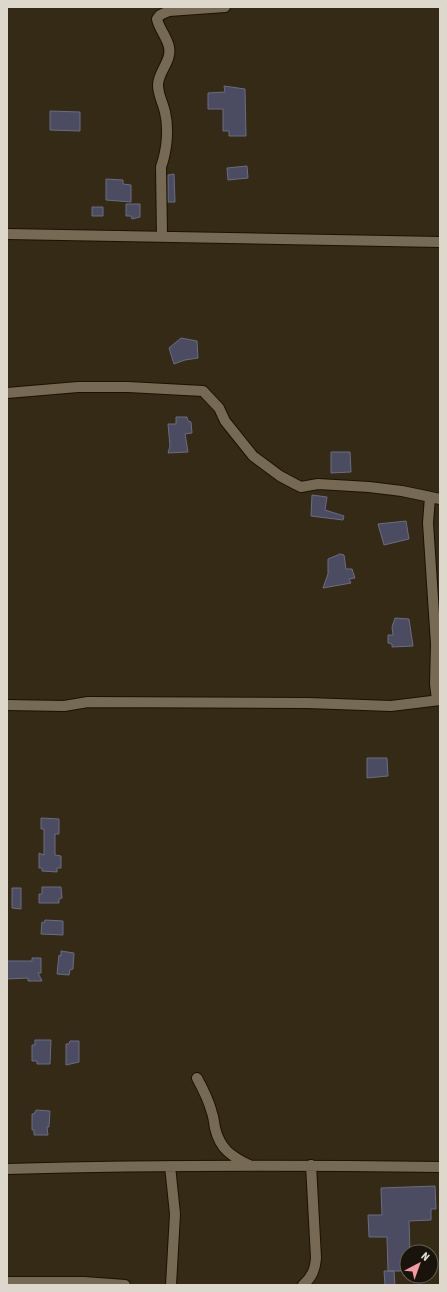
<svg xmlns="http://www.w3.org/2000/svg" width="447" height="1292" font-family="'Asap Condensed',sans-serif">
  <rect width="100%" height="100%" fill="#342a16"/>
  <path fill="#4b4c61" stroke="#6b6c83" d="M 224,86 L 245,89 L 246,136 L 229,136 L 229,131 L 223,131 L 223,109 L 208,109 L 208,93 L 225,92 Z
    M 50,111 L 80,112 L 80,131 L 50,130 Z
    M 247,166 L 248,178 L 228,180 L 227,168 Z
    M 174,174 L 175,202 L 168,202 L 168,175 Z
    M 106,179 L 123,180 L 123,184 L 131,185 L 131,202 L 106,200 Z
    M 126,204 L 140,204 L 140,217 L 132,219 L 131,216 L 126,216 Z
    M 92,207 L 103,207 L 103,216 L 92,216 Z
    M 181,338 L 197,341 L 198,358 L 185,360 L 174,364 L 169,348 Z
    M 176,417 L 187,417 L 188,421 L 191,422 L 192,433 L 185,434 L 188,452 L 168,453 L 170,446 L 168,424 L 176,424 Z
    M 331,452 L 350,452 L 351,472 L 331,473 Z
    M 312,495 L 327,497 L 325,510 L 344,516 L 343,520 L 311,516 Z
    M 406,521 L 409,539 L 384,545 L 378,524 Z
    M 340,554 L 344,555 L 346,569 L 352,569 L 355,578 L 349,579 L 351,583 L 323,588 L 328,574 L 328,559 Z
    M 395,618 L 409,619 L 413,646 L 392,647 L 392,644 L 388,643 L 388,635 L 393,635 L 392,627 Z
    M 367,758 L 387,758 L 388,776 L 367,778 Z
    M 41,818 L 59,819 L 59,834 L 55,834 L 55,855 L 61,856 L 61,868 L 57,868 L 57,872 L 42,871 L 42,868 L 39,868 L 39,853 L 44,855 L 44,829 L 41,829 Z
    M 42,887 L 61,887 L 62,898 L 59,899 L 59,903 L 39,903 L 39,894 L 42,894 Z
    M 12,888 L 21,888 L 21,909 L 12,908 Z
    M 45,920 L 63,921 L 63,935 L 41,934 L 42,922 L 44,923 Z
    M 61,951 L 74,953 L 73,969 L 70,970 L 69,975 L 57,974 L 59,955 L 61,956 Z
    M 32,958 L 41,958 L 41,973 L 38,973 L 42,981 L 28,981 L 28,978 L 7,979 L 7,961 L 32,961 Z
    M 35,1040 L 51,1040 L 50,1064 L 37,1064 L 37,1061 L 32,1061 L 32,1045 L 35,1045 Z
    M 70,1041 L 79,1041 L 79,1062 L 66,1065 L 66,1044 L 69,1044 Z
    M 36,1110 L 50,1111 L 49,1127 L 47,1127 L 48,1135 L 34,1135 L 34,1130 L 32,1130 L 32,1114 L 34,1114 Z
    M 435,1186 L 436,1209 L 431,1209 L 431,1220 L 409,1221 L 410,1252 L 407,1252 L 407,1263 L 403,1263 L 404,1271 L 388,1271 L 387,1237 L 369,1237 L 368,1215 L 382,1215 L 381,1188 Z
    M 384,1271 L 394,1271 L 395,1285 L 385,1285 Z"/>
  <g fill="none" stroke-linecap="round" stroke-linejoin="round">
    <defs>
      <path id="street" d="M 7,234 L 440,242
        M 162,237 L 161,167 C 167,150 169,129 165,112 C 163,103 158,95 158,85 C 158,72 172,61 169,47 C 167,37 159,29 157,19 L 160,15 L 169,11 L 225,7
        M 7,393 L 78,387 L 128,387 L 203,391 L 219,408 L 225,421 L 253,456 L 280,476 L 295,484 L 301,487 L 318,484 L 369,487 L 402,491 L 440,499
        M 430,497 L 428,523 L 436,644 L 435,684 L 437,700
        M 7,705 L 64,706 L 88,702 L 308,703 L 391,706 L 440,700
        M 197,1078 C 203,1089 209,1101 212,1113 C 214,1118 214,1123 215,1128 C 220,1149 231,1156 249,1165
        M 170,1166 L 175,1214 L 171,1285
        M 7,1169 C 151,1165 296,1165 440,1167
        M 7,1282 L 84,1282 L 125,1285
        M 303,1285 C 312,1277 315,1270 316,1258 L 311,1165"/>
    </defs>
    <use href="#street" stroke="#1b1202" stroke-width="12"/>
    <use href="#street" stroke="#766a54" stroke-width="10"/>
  </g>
  <rect width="447" height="1292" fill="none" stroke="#ded8cc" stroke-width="16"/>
  <g transform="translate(419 1264) rotate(41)"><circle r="19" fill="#18130b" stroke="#676258"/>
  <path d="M0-3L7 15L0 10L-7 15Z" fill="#f49aa5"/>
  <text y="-6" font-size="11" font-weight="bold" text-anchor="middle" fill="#ded8cc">N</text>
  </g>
</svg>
